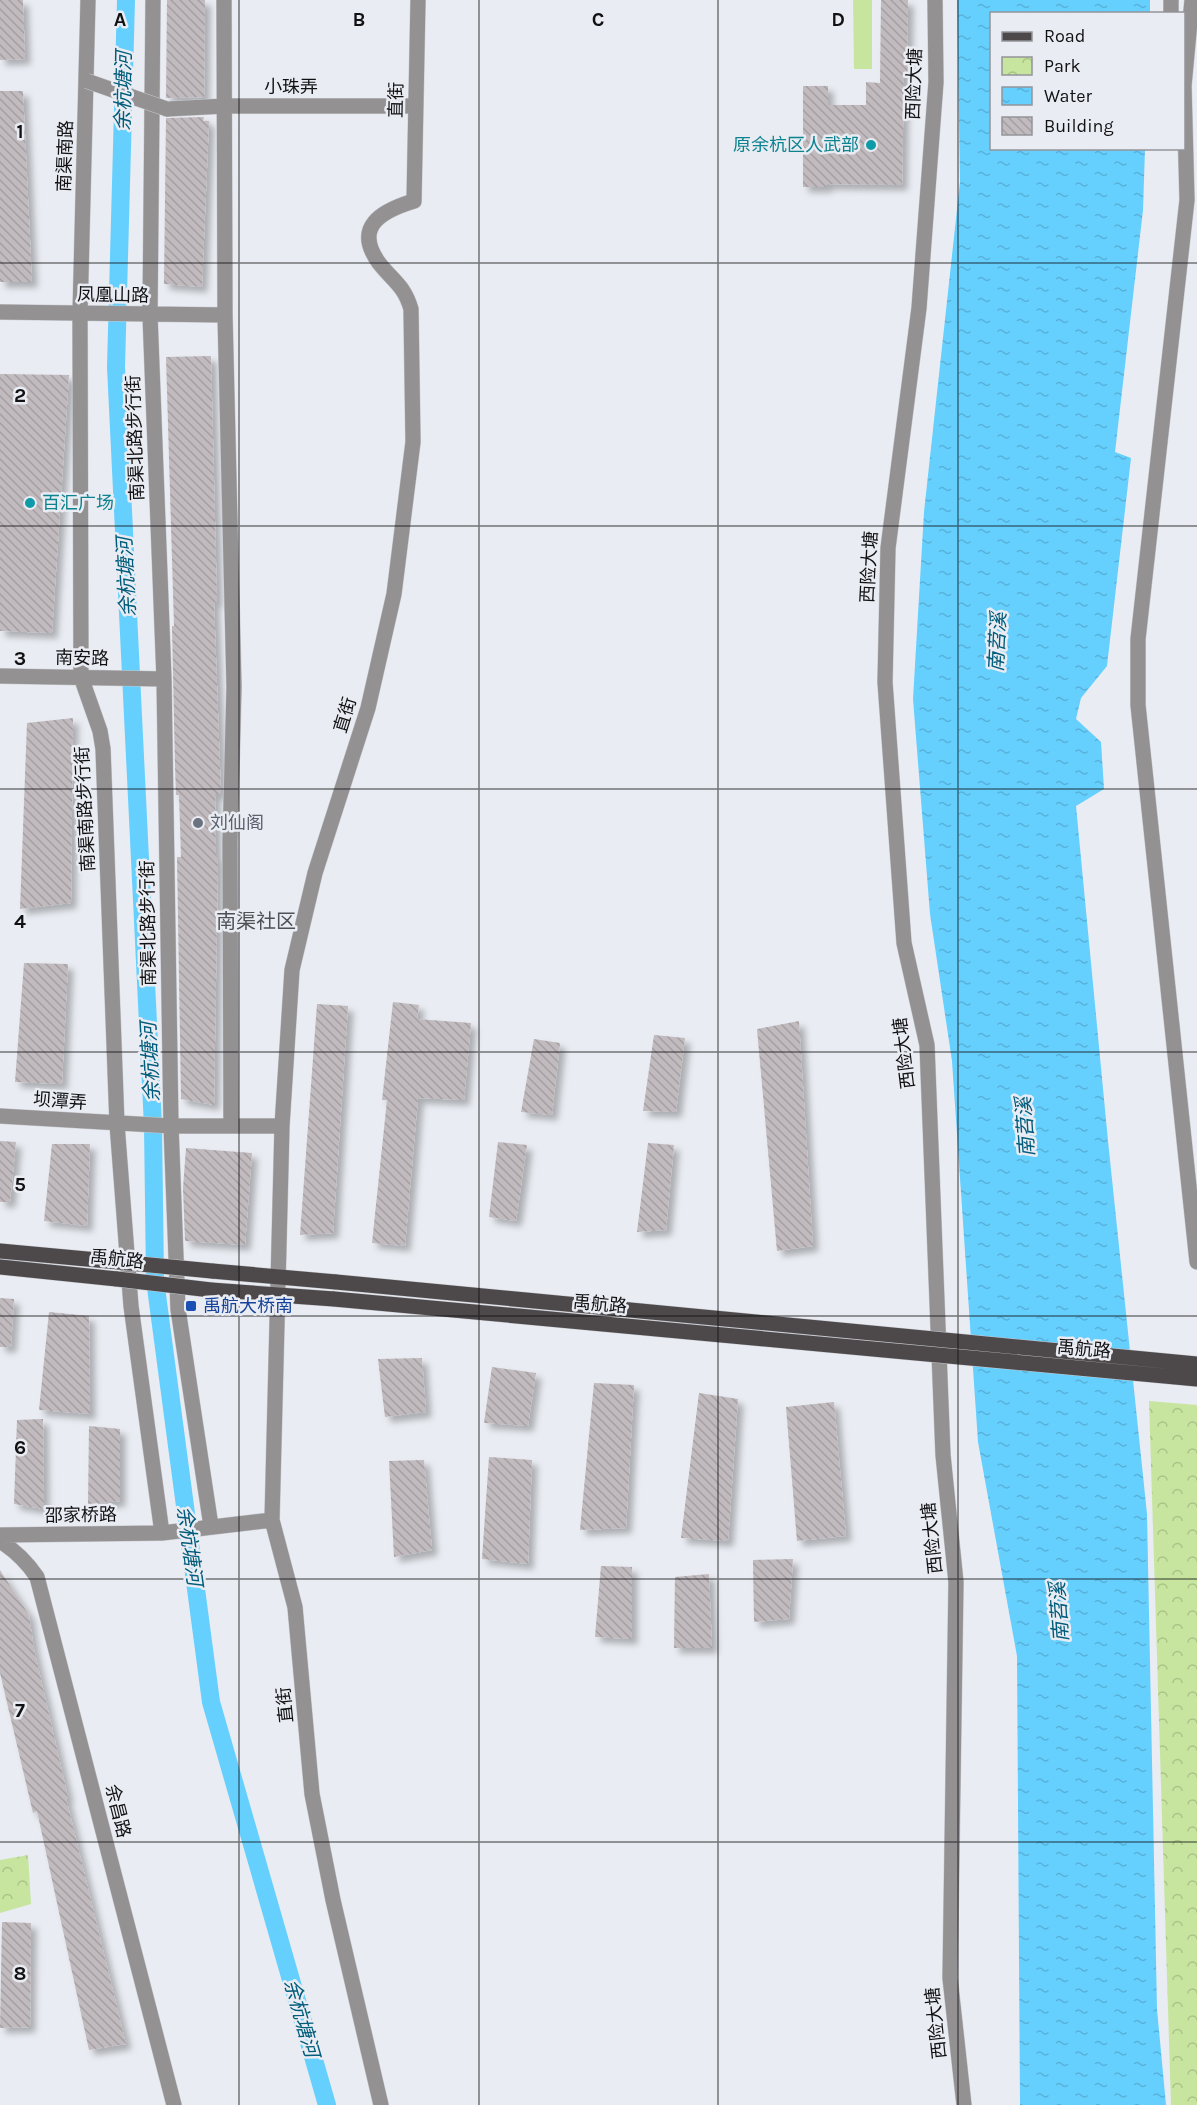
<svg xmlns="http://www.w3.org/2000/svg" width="1197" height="2105" font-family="Karla,'Noto Sans SC',sans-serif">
  <defs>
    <pattern id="park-crowns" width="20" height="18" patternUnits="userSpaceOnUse" patternTransform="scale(1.5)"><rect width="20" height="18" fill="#c7e59e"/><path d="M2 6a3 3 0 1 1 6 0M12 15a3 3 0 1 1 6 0" fill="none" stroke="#aac387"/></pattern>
    <pattern id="water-ripples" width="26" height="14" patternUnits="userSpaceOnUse" patternTransform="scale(1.5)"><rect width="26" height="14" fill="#65cffe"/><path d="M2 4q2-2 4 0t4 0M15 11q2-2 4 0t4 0" fill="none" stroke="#57b1d9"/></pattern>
    <pattern id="building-back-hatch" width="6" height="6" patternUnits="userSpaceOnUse" patternTransform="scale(1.5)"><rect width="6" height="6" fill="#c1babe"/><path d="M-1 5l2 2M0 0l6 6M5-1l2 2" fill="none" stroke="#a59fa2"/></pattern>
    <filter id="shadow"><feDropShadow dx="5.5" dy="5.5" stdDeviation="3" flood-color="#0004"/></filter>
  </defs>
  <rect width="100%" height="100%" fill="#e9ecf2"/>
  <path fill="#c7e59e" d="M 853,0 L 872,0 L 872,69 L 854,69 Z"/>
  <path fill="url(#park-crowns)" d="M 1149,1401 L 1197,1405 L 1197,2105 L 1171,2105 Z
    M 28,1855 L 31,1904 L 0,1913 L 0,1860 Z"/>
  <path fill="url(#water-ripples)" d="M 957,0 L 1150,0 L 1150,13 L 992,14 L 992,148 L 1145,149 L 1143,210 L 1115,452 L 1131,458 L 1107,666 L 1081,698 L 1076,719 L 1101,742 L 1104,789 L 1076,806 L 1108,1141 L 1147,1514 L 1157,2009 L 1166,2105 L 1020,2105 L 1017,1656 L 978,1442 L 952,1061 L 930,914 L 913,699 L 924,512 L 960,182 Z"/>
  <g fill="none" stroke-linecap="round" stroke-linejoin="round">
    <path stroke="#65cffe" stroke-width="18" d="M 126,0 L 116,367 L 153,1126 L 155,1280 L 211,1702 L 327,2105"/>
  </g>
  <path fill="url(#building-back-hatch)" filter="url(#shadow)" d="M 0,0 L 23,0 L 25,59 L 0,60 Z
    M 167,0 L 205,0 L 204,97 L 166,98 Z
    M 881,0 L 908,0 L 907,72 L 904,72 L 902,185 L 827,184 L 827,187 L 803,187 L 803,86 L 828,86 L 828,105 L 866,105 L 866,82 L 880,83 Z
    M 0,91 L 23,91 L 32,282 L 0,282 Z
    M 204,117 L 203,121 L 209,121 L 202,287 L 164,284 L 166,118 Z
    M 211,356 L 217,602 L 214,602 L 221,794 L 215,794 L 216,857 L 218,857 L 214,1105 L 181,1099 L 177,857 L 181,857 L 179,795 L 176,795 L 175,766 L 172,626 L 174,626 L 166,357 Z
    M 0,374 L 69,375 L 52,633 L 0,631 Z
    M 73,718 L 71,903 L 20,909 L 27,723 Z
    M 24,963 L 68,964 L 62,1084 L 15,1082 Z
    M 393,1002 L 419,1005 L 417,1019 L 471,1023 L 464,1100 L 418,1098 L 405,1246 L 372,1243 L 387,1100 L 382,1100 Z
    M 317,1004 L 348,1006 L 333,1233 L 300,1235 Z
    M 799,1021 L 813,1246 L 777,1251 L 757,1029 Z
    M 654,1035 L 685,1038 L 676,1112 L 643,1111 Z
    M 534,1039 L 560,1043 L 552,1115 L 521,1112 Z
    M 0,1141 L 16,1142 L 10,1202 L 0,1202 Z
    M 498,1142 L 527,1145 L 516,1221 L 489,1217 Z
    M 648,1143 L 674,1145 L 666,1230 L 637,1232 Z
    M 52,1144 L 90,1144 L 87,1226 L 44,1221 Z
    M 186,1148 L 252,1153 L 245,1245 L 185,1241 L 183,1188 Z
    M 0,1298 L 14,1299 L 11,1347 L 0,1347 Z
    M 49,1312 L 89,1316 L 90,1414 L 39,1410 Z
    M 422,1358 L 426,1412 L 385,1417 L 378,1359 Z
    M 492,1367 L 536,1373 L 528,1426 L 484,1423 Z
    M 594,1383 L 634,1385 L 626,1528 L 580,1530 Z
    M 699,1393 L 738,1399 L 728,1541 L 681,1538 Z
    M 834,1402 L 846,1536 L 797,1541 L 786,1407 Z
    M 43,1419 L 44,1509 L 14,1504 L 17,1420 Z
    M 89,1426 L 120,1429 L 120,1501 L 88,1504 Z
    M 489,1457 L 532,1460 L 528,1564 L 482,1559 Z
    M 424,1460 L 432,1550 L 394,1557 L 389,1461 Z
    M 793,1559 L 789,1619 L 754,1622 L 753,1560 Z
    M 601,1566 L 632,1567 L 632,1639 L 595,1637 Z
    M 0,1570 L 29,1615 L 34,1649 L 68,1797 L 66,1798 L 126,2044 L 89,2050 L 37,1811 L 33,1813 L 0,1673 Z
    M 709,1574 L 712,1648 L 674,1648 L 675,1577 Z
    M 2,1922 L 31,1923 L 30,2027 L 0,2028 Z"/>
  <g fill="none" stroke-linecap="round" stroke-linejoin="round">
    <defs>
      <path id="minor" d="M 88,0 L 80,314 L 81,677 L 100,731 L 103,749 L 117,1124 L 131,1306 L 162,1533
        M 153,0 L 150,315 L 164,679 L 171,1126 L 178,1309 L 211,1526
        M 224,0 L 225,315 L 234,687 L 230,841 L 231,1126
        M 935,0 L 936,82 L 919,308 L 888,548 L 885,682 L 904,943 L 927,1045 L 943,1455 L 956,1582 L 950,1978 L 964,2105
        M 1171,14 L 1171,0
        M 1184,85 L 1187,200 L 1138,639 L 1138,705 L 1197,1262
        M 1184,86 L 1192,0
        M 167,109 L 225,106 L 416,106
        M 0,312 L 225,315
        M 0,676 L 164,679
        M 0,1116 L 171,1126 L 282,1126 L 272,1520 L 295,1607 L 312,1794 L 333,1900 L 381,2105
        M 282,1126 L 292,970 L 315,873 L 368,708 L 394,594 L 413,442 L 411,309 C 404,285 393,281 379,263 C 353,227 381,211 414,201 L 418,0
        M 0,1535 L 162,1533 L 272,1520
        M 0,1541 C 16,1551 27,1562 37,1577 L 174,2105"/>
      <path id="major" d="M 0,1251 L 119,1262
        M 0,1267 L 117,1279
        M 212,1271 L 336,1282
        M 211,1290 L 334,1299"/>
    </defs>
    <use href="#minor" stroke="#c6c9ce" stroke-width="16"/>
    <use href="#major" stroke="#c6c9ce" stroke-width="16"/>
    <use href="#minor" stroke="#949192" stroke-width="15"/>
    <use href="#major" stroke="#4d484a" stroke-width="15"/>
    <defs>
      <path id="minor-bridge" d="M 87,81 L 167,109"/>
      <path id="major-bridge" d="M 119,1262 L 212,1271
        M 117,1279 L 211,1290
        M 336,1282 L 1197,1364
        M 334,1299 L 1197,1379"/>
    </defs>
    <use href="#minor-bridge" stroke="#c6c9ce" stroke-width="16" stroke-linecap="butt"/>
    <use href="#major-bridge" stroke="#c6c9ce" stroke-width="16" stroke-linecap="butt"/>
    <use href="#minor-bridge" stroke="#949192" stroke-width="15"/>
    <use href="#major-bridge" stroke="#4d484a" stroke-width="15"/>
  </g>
  <path fill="none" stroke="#111113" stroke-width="1.5" stroke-opacity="0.55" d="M 239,0 L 239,2105M 479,0 L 479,2105M 718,0 L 718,2105M 958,0 L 958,2105M 0,263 L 1197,263M 0,526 L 1197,526M 0,789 L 1197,789M 0,1052 L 1197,1052M 0,1316 L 1197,1316M 0,1579 L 1197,1579M 0,1842 L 1197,1842"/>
  <g fill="#0f9aa8" stroke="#e9ecf2" stroke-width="2">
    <circle cx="871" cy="145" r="6"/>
    <circle cx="30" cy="503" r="6"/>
  </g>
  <circle fill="#6b7280" stroke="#e9ecf2" stroke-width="2" cx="198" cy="823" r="6"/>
  <rect fill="#1a4fb4" stroke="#e9ecf2" stroke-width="2" x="185" y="1300" width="12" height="12" rx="3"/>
  <g text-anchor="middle" stroke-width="5" stroke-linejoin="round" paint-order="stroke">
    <g font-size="18" fill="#111113" stroke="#e9ecf2">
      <text transform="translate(914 84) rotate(-88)" y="6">西险大塘</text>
      <text x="291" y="93">小珠弄</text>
      <text transform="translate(396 100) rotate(-89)" y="6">直街</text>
      <text transform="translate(65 156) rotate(-88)" y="6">南渠南路</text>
      <text transform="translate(113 295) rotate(1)" y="6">凤凰山路</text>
      <text transform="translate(135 438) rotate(-92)" y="6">南渠北路步行街</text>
      <text transform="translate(869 567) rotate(-87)" y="6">西险大塘</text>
      <text transform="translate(82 658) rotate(1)" y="6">南安路</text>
      <text transform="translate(345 715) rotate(-73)" y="6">直街</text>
      <text transform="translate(85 809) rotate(-93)" y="6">南渠南路步行街</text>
      <text transform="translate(148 923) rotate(-91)" y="6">南渠北路步行街</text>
      <text transform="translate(904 1053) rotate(-97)" y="6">西险大塘</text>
      <text transform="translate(60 1101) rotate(4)" y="6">坝潭弄</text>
      <text transform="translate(117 1259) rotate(6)" y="6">禹航路</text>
      <text transform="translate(600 1304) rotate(5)" y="6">禹航路</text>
      <text transform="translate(1084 1349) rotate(5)" y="6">禹航路</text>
      <text transform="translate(81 1515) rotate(-1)" y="6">邵家桥路</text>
      <text transform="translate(932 1538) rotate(-96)" y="6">西险大塘</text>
      <text transform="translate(285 1705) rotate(-96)" y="6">直街</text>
      <text transform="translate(118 1811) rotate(76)" y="6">余昌路</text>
      <text transform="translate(936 2023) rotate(-96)" y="6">西险大塘</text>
    </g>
    <g font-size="18" fill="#0d838f" stroke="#e9ecf2" text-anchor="end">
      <text x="859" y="151">原余杭区人武部</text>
      <text x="42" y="509" text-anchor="start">百汇广场</text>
    </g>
    <g font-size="18" fill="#5b616d" stroke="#e9ecf2" text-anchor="start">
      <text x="210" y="829">刘仙阁</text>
    </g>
    <g font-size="18" fill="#164399" stroke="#e9ecf2" text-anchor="start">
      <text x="203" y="1312">禹航大桥南</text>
    </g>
    <g font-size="20" font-style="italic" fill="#005c7b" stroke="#e9ecf2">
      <text transform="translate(123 91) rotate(-89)" y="7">余杭塘河</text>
      <text transform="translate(126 577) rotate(-93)" y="7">余杭塘河</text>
      <text transform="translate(997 642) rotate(-87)" y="7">南苕溪</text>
      <text transform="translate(150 1062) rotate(-93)" y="7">余杭塘河</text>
      <text transform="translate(1025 1127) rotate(-94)" y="7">南苕溪</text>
      <text transform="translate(190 1546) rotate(82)" y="7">余杭塘河</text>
      <text transform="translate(1059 1612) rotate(-94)" y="7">南苕溪</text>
      <text transform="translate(302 2018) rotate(74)" y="7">余杭塘河</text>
    </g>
    <g font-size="20" fill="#4f5156" stroke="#e9ecf2">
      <text x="256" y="928">南渠社区</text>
    </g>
  </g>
  <g font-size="20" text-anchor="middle" font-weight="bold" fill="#111113" stroke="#e9ecf2" stroke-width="5" stroke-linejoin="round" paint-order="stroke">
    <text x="120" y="26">A</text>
    <text x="359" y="26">B</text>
    <text x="598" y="26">C</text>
    <text x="838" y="26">D</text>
    <text x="20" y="138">1</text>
    <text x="20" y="402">2</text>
    <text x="20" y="665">3</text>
    <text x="20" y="928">4</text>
    <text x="20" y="1191">5</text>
    <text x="20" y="1454">6</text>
    <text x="20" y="1717">7</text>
    <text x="20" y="1980">8</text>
  </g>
  <rect x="990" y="12" width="195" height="138" fill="#e9ecf2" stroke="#939499" stroke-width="1.5"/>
  <rect x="1002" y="32" width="30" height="9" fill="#4d484a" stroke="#939499" stroke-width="1.5"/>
  <text x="1044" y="42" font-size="18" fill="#111113">Road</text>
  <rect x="1002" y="57" width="30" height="18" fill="url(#park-crowns)" stroke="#939499" stroke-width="1.5"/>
  <text x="1044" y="72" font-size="18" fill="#111113">Park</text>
  <rect x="1002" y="87" width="30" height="18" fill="url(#water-ripples)" stroke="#939499" stroke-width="1.5"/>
  <text x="1044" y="102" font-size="18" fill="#111113">Water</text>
  <rect x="1002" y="117" width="30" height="18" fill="url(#building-back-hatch)" stroke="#939499" stroke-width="1.5"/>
  <text x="1044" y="132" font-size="18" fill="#111113">Building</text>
</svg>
